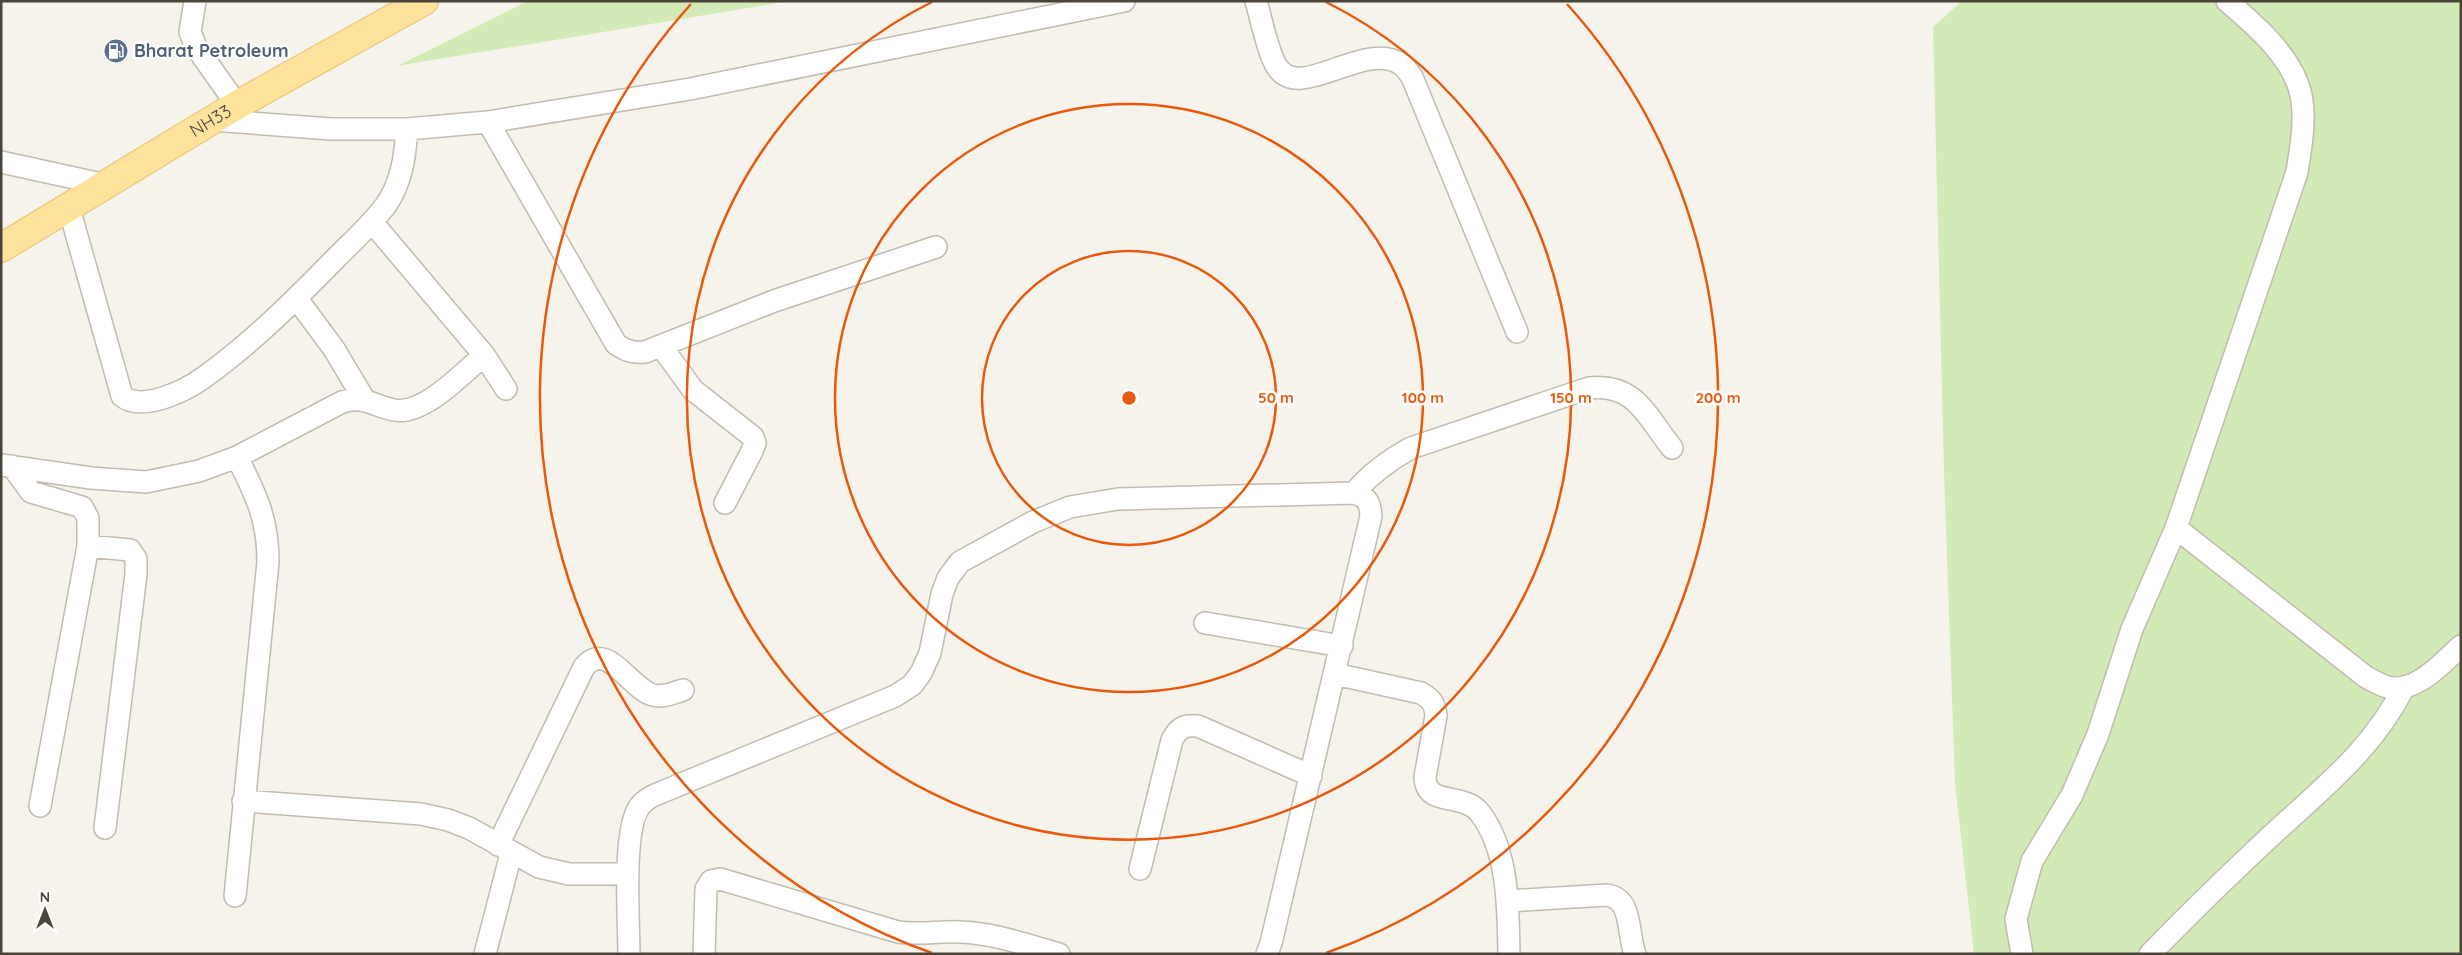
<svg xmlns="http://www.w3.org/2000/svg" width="2462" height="955" font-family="Quicksand,sans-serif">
  <rect width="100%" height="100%" fill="#f6f3ec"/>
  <path fill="#d2eab5" d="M 528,1 L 790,1 L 397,66 Z
    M 1962,1 L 2461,1 L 2461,954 L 1974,954 L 1955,783 L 1944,473 L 1933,27 Z"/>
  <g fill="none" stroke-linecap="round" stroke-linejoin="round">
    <defs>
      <path id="minor" d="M 195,1 L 190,32 L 196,47 L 237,105
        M 1256,1 C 1261,18 1268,53 1277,67 C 1300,103 1366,38 1402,65 C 1406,68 1409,73 1412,77 L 1517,332
        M 212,120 L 331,129 L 407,129 L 488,122 L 690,89 L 1124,1
        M 488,122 L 616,344 C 626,351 633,353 645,352 L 774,301 L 936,247
        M 1,162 L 106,185
        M 69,208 L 122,396 C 142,412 185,391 203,378 C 252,343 295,300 336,258 C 353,241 372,224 386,205 C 402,182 405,156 407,129
        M 372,222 L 484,355 L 506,389
        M 297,299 L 334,349 L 365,401
        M 661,346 L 693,390 L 753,437 L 755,443 L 752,451 L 725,503
        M 1,465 L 91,478 L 146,482 L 199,471 L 237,457 L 342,402 C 363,395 374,406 394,410 C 423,416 463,373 484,355
        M 12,466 L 31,492 L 82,507 L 88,518 L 88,546 L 40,806
        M 1354,493 C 1371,473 1389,460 1411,448 L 1589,388 C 1635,383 1646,415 1672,448
        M 2176,528 L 2366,677 C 2372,680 2380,685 2387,687 C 2416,694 2442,663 2461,646
        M 88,546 L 130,550 L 136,559 L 136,574 L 105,828
        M 1205,623 L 1342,646
        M 1335,674 L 1421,693 C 1431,699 1435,703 1436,716 L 1425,777 C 1426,808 1463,791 1480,813 C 1509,851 1508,908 1509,954
        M 243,801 L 421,814 L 448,820 L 469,828 L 539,867 L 569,874 L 628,874
        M 498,845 L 584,667 C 607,639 630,689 653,695 C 663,698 673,693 683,690
        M 1140,869 L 1172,740 C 1179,727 1184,725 1198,726 L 1311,776
        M 235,896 L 268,562 C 268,518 256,495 237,457
        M 1507,901 L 1607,895 C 1633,899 1627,932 1635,954
        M 485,954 L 511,854
        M 629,954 C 629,923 622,828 640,806 C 645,799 654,795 662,792 L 895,696 L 912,685 L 921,673 L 930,653 L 942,594 L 948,578 L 960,562 L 1033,522 L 1070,507 L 1118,499 L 1354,493 C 1367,497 1370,502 1371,516 L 1271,943 L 1267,954
        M 704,954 L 706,889 L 711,881 L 720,879 L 898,932 C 919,935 939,931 960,932 C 993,933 1027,945 1059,954
        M 2022,954 L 2016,919 L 2032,861 L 2072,795 L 2098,734 L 2132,629 L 2176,528 L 2297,172 C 2301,146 2306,120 2301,95 C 2293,57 2255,25 2227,1
        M 2150,954 C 2190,913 2231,873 2273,834 C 2323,788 2373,749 2404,687"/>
      <g id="major">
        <path id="s1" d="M 1,248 L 237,105 L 424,1"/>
      </g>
    </defs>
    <use href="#minor" stroke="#c2bbae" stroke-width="24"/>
    <use href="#major" stroke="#e6c16a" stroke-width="30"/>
    <use href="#minor" stroke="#fff" stroke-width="21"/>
    <use href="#major" stroke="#ffe39c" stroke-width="28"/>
  </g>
  <g fill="none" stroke="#e8590c" stroke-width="2.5">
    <circle cx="1129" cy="398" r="147"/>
    <circle cx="1129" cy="398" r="294"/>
    <path d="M1326 2A442 442 0 1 1 932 2"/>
    <path d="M932 953A589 589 0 0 1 691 4M1567 4A589 589 0 0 1 1326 953"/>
  </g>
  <defs>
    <symbol id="fuel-disc" viewBox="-11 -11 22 22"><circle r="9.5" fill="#5c6f8a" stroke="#fff"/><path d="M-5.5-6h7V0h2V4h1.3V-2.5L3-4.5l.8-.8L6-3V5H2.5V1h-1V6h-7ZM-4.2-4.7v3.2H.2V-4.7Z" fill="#fff"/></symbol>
  </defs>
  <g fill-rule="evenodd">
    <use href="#fuel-disc" x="102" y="37" width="28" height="28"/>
  </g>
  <g text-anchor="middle" stroke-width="5" stroke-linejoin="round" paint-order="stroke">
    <g font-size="18" font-weight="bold" fill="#4e5e75" stroke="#fff" text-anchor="start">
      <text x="134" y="57">Bharat Petroleum</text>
    </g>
    <g font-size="18" fill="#4b4439" stroke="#fff">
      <text dy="6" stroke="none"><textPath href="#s1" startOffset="245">NH33</textPath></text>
    </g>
  </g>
  <circle cx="1129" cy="398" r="8" fill="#e8590c" stroke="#fff" stroke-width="2.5"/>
  <g font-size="15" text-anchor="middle" font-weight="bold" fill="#e8590c" stroke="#fff" stroke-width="5" stroke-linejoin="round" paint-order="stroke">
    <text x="1276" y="403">50 m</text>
    <text x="1423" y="403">100 m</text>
    <text x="1571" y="403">150 m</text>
    <text x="1718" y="403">200 m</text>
  </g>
  <rect width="2462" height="955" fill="none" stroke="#4b4439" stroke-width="5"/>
  <g transform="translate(45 910)" stroke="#ffffff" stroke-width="4" paint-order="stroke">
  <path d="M0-4L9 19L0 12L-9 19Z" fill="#4b4439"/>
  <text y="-8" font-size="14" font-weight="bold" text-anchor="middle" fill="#4b4439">N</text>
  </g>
</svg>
